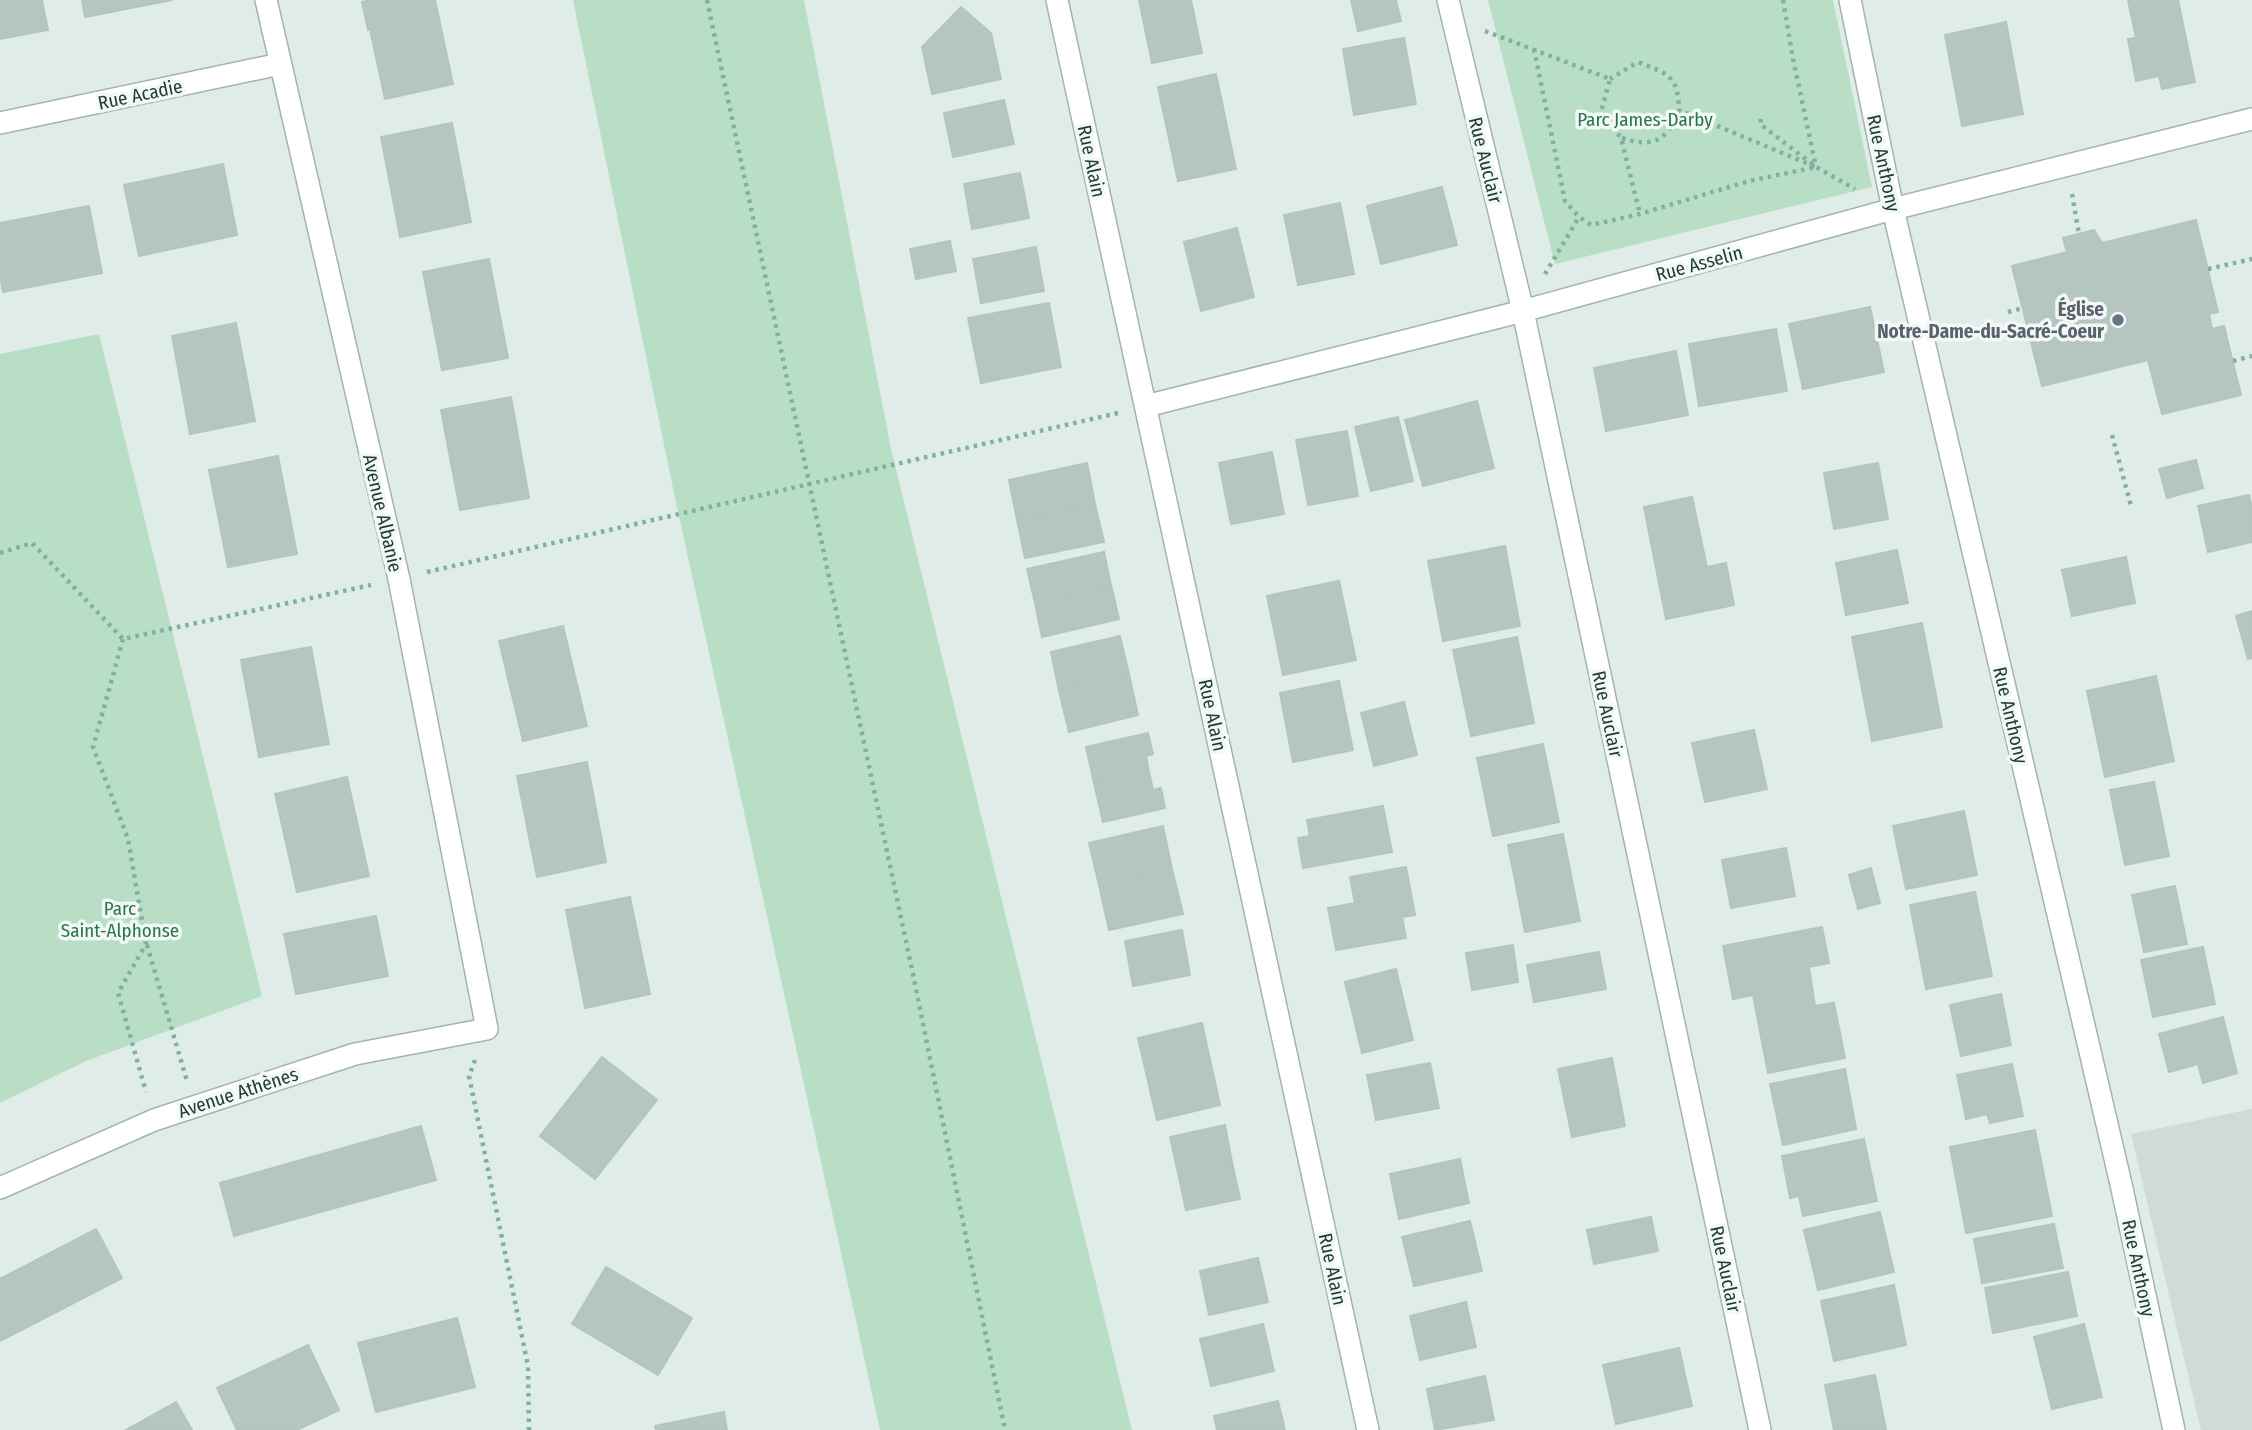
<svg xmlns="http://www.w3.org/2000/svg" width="2252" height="1430" font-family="'Fira Sans Condensed',sans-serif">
  <rect width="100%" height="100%" fill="#e0ece7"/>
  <path fill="#cedbd6" d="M 2252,1109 L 2252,1430 L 2201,1430 L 2131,1134 Z"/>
  <path fill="#b8dec5" d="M 573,0 L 804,0 L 891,449 L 1132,1430 L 880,1430 L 675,498 Z
    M 1488,0 L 1833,0 L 1872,187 L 1555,264 Z
    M 99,334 L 262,996 L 86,1061 L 0,1103 L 0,354 Z"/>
  <path fill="#b5c6c1" stroke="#b2c5bf" stroke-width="2" d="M 0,0 L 42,0 L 48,30 L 0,39 Z
    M 82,0 L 172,0 L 85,17 Z
    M 372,0 L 435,0 L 453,84 L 385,99 L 370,29 L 368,30 L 362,2 Z
    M 1139,0 L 1191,0 L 1202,53 L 1152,63 Z
    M 1351,0 L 1396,0 L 1401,21 L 1358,31 Z
    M 2128,0 L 2178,0 L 2195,82 L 2162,89 L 2159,76 L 2136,81 L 2128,39 L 2136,38 Z
    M 961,7 L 991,33 L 1001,79 L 932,94 L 922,47 Z
    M 2006,22 L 2023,114 L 1962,126 L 1945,35 Z
    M 1404,38 L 1416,104 L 1354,115 L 1343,49 Z
    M 1216,74 L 1236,169 L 1178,181 L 1158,87 Z
    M 1004,100 L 1014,144 L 953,157 L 944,113 Z
    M 452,123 L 471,222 L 400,237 L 381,137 Z
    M 223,164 L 237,235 L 139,256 L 124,185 Z
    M 1020,173 L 1029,218 L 972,229 L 964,184 Z
    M 1442,187 L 1457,245 L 1381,264 L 1367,206 Z
    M 1340,203 L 1354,274 L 1298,285 L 1284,215 Z
    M 89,206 L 102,273 L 3,292 L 0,275 L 0,223 Z
    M 2196,220 L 2218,312 L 2209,314 L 2212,329 L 2224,326 L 2241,395 L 2162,414 L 2148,360 L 2042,386 L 2012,266 L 2067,252 L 2063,238 L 2094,230 L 2102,243 Z
    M 1237,228 L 1254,297 L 1201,311 L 1184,242 Z
    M 950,241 L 956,271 L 916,279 L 910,249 Z
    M 1036,247 L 1044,291 L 981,303 L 973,259 Z
    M 489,259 L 508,358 L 442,370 L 423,272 Z
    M 1049,303 L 1061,367 L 981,383 L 968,318 Z
    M 1870,307 L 1884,372 L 1803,389 L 1789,324 Z
    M 236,323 L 255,421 L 190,434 L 172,336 Z
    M 1776,329 L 1787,391 L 1699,406 L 1689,344 Z
    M 1676,351 L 1688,415 L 1606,431 L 1594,368 Z
    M 511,397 L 529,498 L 460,510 L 441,410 Z
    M 1477,401 L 1494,468 L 1423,486 L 1405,420 Z
    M 1398,417 L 1413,481 L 1371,491 L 1355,427 Z
    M 1347,431 L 1358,496 L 1308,505 L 1296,440 Z
    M 1272,452 L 1284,514 L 1231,524 L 1219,463 Z
    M 278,456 L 297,554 L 228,567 L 209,470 Z
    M 2196,460 L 2203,488 L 2167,498 L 2159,469 Z
    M 1087,463 L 1095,504 L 1017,520 L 1009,480 Z
    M 1878,463 L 1888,519 L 1834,529 L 1824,473 Z
    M 2249,495 L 2252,507 L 2252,542 L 2208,552 L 2198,506 Z
    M 1692,497 L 1707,567 L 1726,563 L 1734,605 L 1666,619 L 1644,507 Z
    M 1095,504 L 1104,542 L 1025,558 L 1017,520 Z
    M 1505,546 L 1520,626 L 1443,641 L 1428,561 Z
    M 1897,550 L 1908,603 L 1846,615 L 1836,563 Z
    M 1104,552 L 1111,585 L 1035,603 L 1027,569 Z
    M 2126,557 L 2135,603 L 2072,616 L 2062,570 Z
    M 1339,581 L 1356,660 L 1283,675 L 1267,596 Z
    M 1111,585 L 1119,619 L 1042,637 L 1035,603 Z
    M 2252,611 L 2252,658 L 2248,659 L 2236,616 Z
    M 1922,623 L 1942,727 L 1872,741 L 1852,637 Z
    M 563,626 L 587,726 L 523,741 L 499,641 Z
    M 1120,636 L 1129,674 L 1059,691 L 1051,652 Z
    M 1517,637 L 1534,723 L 1471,736 L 1453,650 Z
    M 311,647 L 329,744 L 259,757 L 241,660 Z
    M 1129,674 L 1138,715 L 1069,732 L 1059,691 Z
    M 2156,676 L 2174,761 L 2105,777 L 2087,691 Z
    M 1339,681 L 1353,750 L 1293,762 L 1280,693 Z
    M 1404,702 L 1417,755 L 1374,766 L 1361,713 Z
    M 1754,730 L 1767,789 L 1705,802 L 1692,743 Z
    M 1148,733 L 1153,754 L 1146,756 L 1149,772 L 1094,783 L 1086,747 Z
    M 1543,744 L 1559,822 L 1493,836 L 1477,758 Z
    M 587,762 L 606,862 L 537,877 L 517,776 Z
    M 1149,772 L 1153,790 L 1161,788 L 1165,808 L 1103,822 L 1094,783 Z
    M 347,777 L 369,876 L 297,892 L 275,794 Z
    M 2154,782 L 2169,856 L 2125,865 L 2110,790 Z
    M 1383,806 L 1392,852 L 1303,868 L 1298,838 L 1310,836 L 1307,820 Z
    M 1964,811 L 1977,875 L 1906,889 L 1893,826 Z
    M 1163,826 L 1172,869 L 1099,885 L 1089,843 Z
    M 1563,834 L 1580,921 L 1525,932 L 1508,845 Z
    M 1786,848 L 1795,896 L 1731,908 L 1722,860 Z
    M 1406,867 L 1415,915 L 1402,917 L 1406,938 L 1336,950 L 1328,908 L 1355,903 L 1350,877 Z
    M 1871,868 L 1880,903 L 1858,909 L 1849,875 Z
    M 1172,869 L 1183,914 L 1109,930 L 1099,885 Z
    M 2175,886 L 2187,944 L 2144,952 L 2132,895 Z
    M 1975,892 L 1992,976 L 1926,989 L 1910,905 Z
    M 630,897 L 650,994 L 585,1008 L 566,910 Z
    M 376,916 L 388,976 L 296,994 L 284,934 Z
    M 1822,927 L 1829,963 L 1809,967 L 1815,1006 L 1834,1003 L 1845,1058 L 1768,1073 L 1753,995 L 1733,999 L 1723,946 Z
    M 1182,930 L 1190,975 L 1133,986 L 1125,941 Z
    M 1513,945 L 1518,982 L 1472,990 L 1466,953 Z
    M 2203,947 L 2215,1004 L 2153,1017 L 2141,960 Z
    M 1599,952 L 1606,989 L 1534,1002 L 1527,965 Z
    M 1396,969 L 1413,1040 L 1362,1053 L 1345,982 Z
    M 2001,994 L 2011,1045 L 1961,1056 L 1950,1005 Z
    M 2223,1017 L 2237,1073 L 2203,1083 L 2198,1064 L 2169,1072 L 2159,1034 Z
    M 1202,1023 L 1220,1105 L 1157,1120 L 1138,1038 Z
    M 602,1057 L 657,1100 L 595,1179 L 540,1136 Z
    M 1612,1058 L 1625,1126 L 1572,1137 L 1558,1069 Z
    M 1430,1063 L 1439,1108 L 1376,1120 L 1367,1075 Z
    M 2012,1064 L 2023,1116 L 1990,1123 L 1987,1114 L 1966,1119 L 1957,1075 Z
    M 1845,1069 L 1856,1129 L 1783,1145 L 1770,1084 Z
    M 1225,1125 L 1232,1162 L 1178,1173 L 1170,1137 Z
    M 421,1126 L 436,1180 L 234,1236 L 220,1183 Z
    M 2035,1130 L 2052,1216 L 1966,1233 L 1950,1147 Z
    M 1864,1139 L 1877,1201 L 1803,1216 L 1799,1196 L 1790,1198 L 1782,1156 Z
    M 1460,1159 L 1469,1203 L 1399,1219 L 1390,1174 Z
    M 1232,1162 L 1240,1199 L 1186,1210 L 1178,1173 Z
    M 1880,1212 L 1894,1272 L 1818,1290 L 1804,1230 Z
    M 1651,1217 L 1658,1251 L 1594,1264 L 1587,1230 Z
    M 1470,1221 L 1482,1271 L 1414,1286 L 1402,1237 Z
    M 2054,1224 L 2063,1268 L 1982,1283 L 1974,1239 Z
    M 96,1229 L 122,1278 L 0,1341 L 0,1279 Z
    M 1258,1258 L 1268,1302 L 1209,1315 L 1200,1271 Z
    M 606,1267 L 692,1318 L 658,1375 L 572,1324 Z
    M 2068,1272 L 2077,1316 L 1993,1333 L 1985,1288 Z
    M 1894,1285 L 1906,1345 L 1834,1361 L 1821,1301 Z
    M 1466,1302 L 1476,1347 L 1420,1360 L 1410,1316 Z
    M 457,1318 L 475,1387 L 376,1412 L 358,1343 Z
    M 1263,1324 L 1274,1371 L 1211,1386 L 1200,1339 Z
    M 2084,1324 L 2102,1397 L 2052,1409 L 2034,1337 Z
    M 308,1345 L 339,1410 L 297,1430 L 237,1430 L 217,1388 Z
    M 1679,1348 L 1692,1406 L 1616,1424 L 1603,1365 Z
    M 1875,1375 L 1886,1430 L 1834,1430 L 1825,1385 Z
    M 1485,1376 L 1494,1420 L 1435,1430 L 1427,1389 Z
    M 1278,1401 L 1285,1430 L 1217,1430 L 1214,1416 Z
    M 176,1402 L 192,1430 L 126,1430 Z
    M 724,1412 L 727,1430 L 656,1430 L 655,1426 Z"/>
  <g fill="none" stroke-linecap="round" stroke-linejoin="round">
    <defs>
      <path id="street" d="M 1057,0 L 1368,1430
        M 1448,0 L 1523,311 L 1760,1430
        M 1850,0 L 1893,209 L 2121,1184 L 2174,1430
        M 0,123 L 280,64
        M 1146,406 L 1523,311 L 1893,209 L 2252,119
        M 0,1188 L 154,1120 L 355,1054 L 487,1029 L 399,579 L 266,0"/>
    </defs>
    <use href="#street" stroke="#a3b4af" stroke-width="24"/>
    <path stroke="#7fb0a5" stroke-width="4.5" stroke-dasharray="3.5 5" stroke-linecap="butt" d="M 707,0 L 915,984 L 1005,1430
      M 1783,0 L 1793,59 L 1816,167
      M 1485,31 L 1610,79 L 1601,112 L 1621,138 L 1640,214
      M 1534,49 L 1565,201 L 1579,217 L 1591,225 L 1640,214 L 1749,181 L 1816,167 L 1679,110 C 1678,75 1668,74 1638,62 L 1610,79
      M 1761,119 L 1760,124 L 1816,167 L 1855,189
      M 1622,138 C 1652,148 1668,141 1679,110
      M 2072,194 L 2079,234
      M 2208,269 L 2252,259
      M 1545,274 L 1579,217
      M 2008,312 L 2023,308
      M 2233,361 L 2252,356
      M 2112,435 L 2131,506
      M 0,553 L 32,543 L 123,639 L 371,585
      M 427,572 L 1118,413
      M 123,639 L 93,747 L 128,839 L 146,944 L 118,993 L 146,1092
      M 147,945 L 187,1081
      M 475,1060 L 469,1076 L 528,1366 L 529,1430"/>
    <use href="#street" stroke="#fff" stroke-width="21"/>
  </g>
  <circle fill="#6b7280" stroke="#f1f8f5" stroke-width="2.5" cx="2118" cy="320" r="7"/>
  <g text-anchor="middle" stroke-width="7" stroke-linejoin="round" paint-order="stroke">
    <g font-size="19" fill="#203c37" stroke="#f1f8f5">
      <text transform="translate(140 94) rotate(-12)" y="7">Rue Acadie</text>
      <text transform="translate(1486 160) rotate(76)" y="7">Rue Auclair</text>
      <text transform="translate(1092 161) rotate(78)" y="7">Rue Alain</text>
      <text transform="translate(1884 163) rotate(78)" y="7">Rue Anthony</text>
      <text transform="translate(1699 263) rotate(-15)" y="7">Rue Asselin</text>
      <text transform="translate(383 513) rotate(77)" y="7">Avenue Albanie</text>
      <text transform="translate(1608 714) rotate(78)" y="7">Rue Auclair</text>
      <text transform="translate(1213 715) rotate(78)" y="7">Rue Alain</text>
      <text transform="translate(2011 715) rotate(77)" y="7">Rue Anthony</text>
      <text transform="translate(238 1092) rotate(-18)" y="7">Avenue Athènes</text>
      <text transform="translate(2139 1268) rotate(78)" y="7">Rue Anthony</text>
      <text transform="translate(1333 1269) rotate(78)" y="7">Rue Alain</text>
      <text transform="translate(1726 1269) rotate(78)" y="7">Rue Auclair</text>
    </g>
    <g font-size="19" fill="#29754d" stroke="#f1f8f5">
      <text x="1645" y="126">Parc James-Darby</text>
      <text x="120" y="915">Parc<tspan x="120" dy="22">Saint-Alphonse</tspan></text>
    </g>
    <g font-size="19" font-weight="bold" fill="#5b616d" stroke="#f1f8f5" text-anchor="end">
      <text x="2104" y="316">Église<tspan x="2104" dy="22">Notre-Dame-du-Sacré-Coeur</tspan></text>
    </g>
  </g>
</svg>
